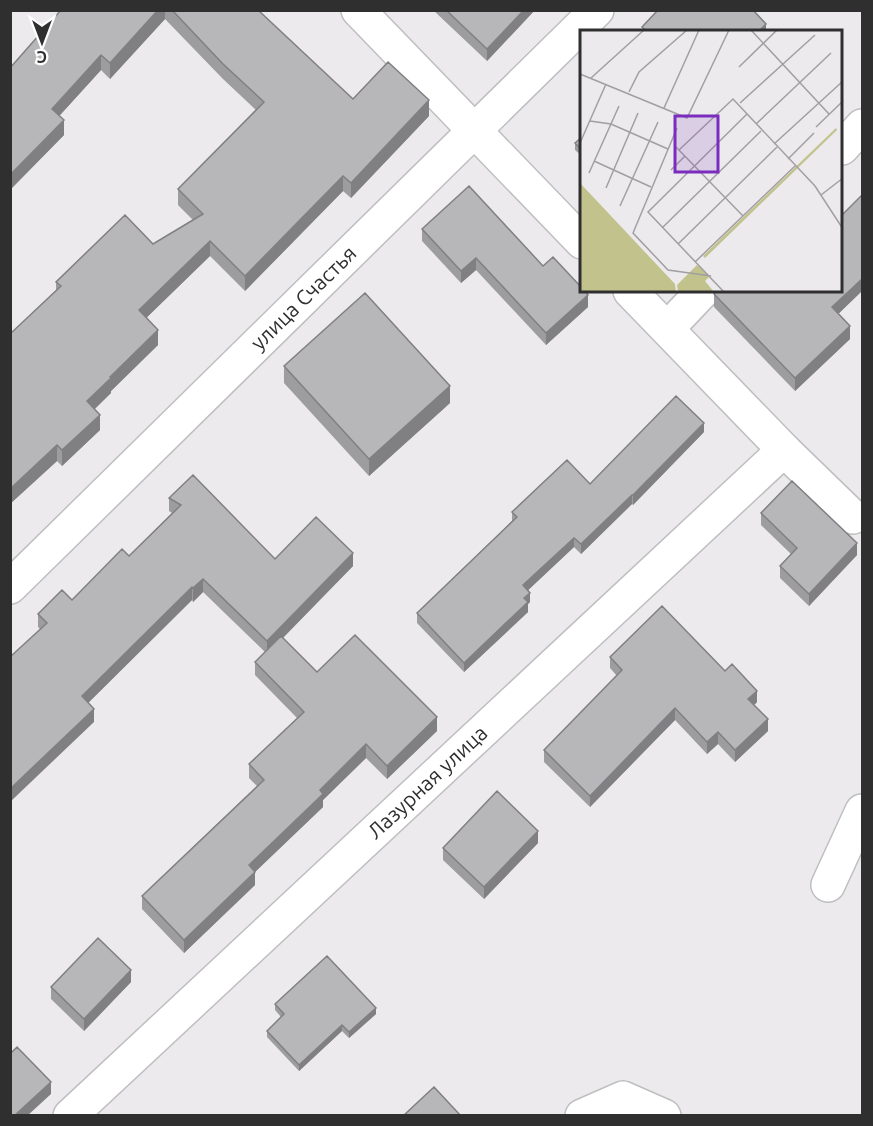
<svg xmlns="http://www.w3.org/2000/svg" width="873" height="1126" font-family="Ubuntu,sans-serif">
  <rect width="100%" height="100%" fill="#eceaed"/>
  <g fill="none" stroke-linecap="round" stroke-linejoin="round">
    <defs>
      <g id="street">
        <path d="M 358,10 L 582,242"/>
        <path d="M 842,148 L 862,126"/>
        <path d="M 630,291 L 784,450 L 853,517"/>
        <path d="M 667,329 L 703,291"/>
        <path id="s1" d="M 10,587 L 597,10"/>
        <path d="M 828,885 L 862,811"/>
        <path id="s2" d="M 70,1116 L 784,450"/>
        <path d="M 582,1116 L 623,1098 L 664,1116"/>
      </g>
    </defs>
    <use href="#street" stroke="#bfbec0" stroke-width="36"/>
    <use href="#street" stroke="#fff" stroke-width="33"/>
  </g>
  <path fill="#9d9d9f" d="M 61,10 L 260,10 L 259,12 L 353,99 L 429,116 L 351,198 L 343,191 L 245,291 L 210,256 L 147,317 L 158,345 L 111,391 L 111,393 L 95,409 L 100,430 L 62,466 L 57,461 L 10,504 L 10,334 L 56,291 L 56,282 L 153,244 L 193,220 L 178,205 L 178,189 L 256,110 L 223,79 L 165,19 L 110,79 L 101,70 L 59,116 L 64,135 L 10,190 Z
    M 433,10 L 535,10 L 487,61 Z
    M 582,137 L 582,156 L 575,150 L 575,143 Z
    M 862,195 L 862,291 L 838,314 L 850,339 L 795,391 L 714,307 L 714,294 L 842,291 Z
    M 422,229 L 543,266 L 588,307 L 546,345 L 476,270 L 461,283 L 422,241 Z
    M 284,366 L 450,403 L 369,476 L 284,383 Z
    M 704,432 L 633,505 L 632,504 L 581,554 L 574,547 L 528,590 L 530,602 L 528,604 L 528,612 L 464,672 L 417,623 L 417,613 L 512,521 L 512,512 L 590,484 Z
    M 169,498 L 275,559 L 353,566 L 283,638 L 317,672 L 437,731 L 387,779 L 366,758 L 323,800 L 323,807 L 255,872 L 255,885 L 184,953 L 142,909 L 142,896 L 257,786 L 249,778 L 249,764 L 297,718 L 255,675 L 255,662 L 265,652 L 203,592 L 193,602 L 192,600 L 88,703 L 94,722 L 40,629 L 38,627 L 38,614 L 72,600 L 129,556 L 172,513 L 169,511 Z
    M 761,513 L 857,555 L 809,606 L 780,578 L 780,566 L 791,554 L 761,525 Z
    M 610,657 L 725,671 L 757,702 L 754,705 L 768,731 L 735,762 L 718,744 L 707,754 L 675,720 L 590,807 L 544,762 L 544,750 L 617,676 L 610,668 Z
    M 538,843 L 484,899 L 443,860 L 443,848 Z
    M 131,982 L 84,1031 L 51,999 L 51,987 Z
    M 275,1004 L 376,1014 L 349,1038 L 342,1031 L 299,1071 L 267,1037 L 267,1031 L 281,1017 L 275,1010 Z"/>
  <path fill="#807f82" d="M 158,10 L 165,10 L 165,19 L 110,79 L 110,63 Z
    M 524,10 L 535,10 L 487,61 L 487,49 Z
    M 766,24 L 766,32 L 758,32 Z
    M 101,55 L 101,70 L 52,124 L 52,109 Z
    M 429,100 L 429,116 L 351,198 L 351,183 Z
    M 64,120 L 64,135 L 10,190 L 10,175 Z
    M 343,176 L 343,191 L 245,291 L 245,276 Z
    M 210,241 L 210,256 L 139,325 L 139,310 Z
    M 476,258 L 476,270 L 461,283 L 461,271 Z
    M 862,279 L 862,291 L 832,320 L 832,307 Z
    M 588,295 L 588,307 L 546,345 L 546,333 Z
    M 850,326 L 850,339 L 795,391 L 795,378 Z
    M 158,330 L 158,345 L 111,391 L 111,393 L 87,416 L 87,401 L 110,377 Z
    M 450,386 L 450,403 L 369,476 L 369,459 Z
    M 100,415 L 100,430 L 62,466 L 62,450 Z
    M 704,423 L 704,432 L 633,505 L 633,495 Z
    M 57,445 L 57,461 L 10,504 L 10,489 Z
    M 632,495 L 632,504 L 581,554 L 581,544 Z
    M 574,538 L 574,547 L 523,595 L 523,585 Z
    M 857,543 L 857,555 L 809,606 L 809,594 Z
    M 353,553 L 353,566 L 267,654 L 267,641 Z
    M 203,579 L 203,592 L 193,602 L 193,588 Z
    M 192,587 L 192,600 L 82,709 L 82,696 Z
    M 530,593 L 530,602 L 528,604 L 528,612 L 464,672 L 464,663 Z
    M 757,691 L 757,702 L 748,711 L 748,699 Z
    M 675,708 L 675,720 L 590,807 L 590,796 Z
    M 94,709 L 94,722 L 10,802 L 10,789 Z
    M 437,717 L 437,731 L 387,779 L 387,766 Z
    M 768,719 L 768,731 L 735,762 L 735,750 Z
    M 718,732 L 718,744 L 707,754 L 707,742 Z
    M 366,744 L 366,758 L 323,800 L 323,807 L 255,872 L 255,885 L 184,953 L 184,940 L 249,865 L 320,790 Z
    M 538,831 L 538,843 L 484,899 L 484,887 Z
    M 131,970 L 131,982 L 84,1031 L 84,1019 Z
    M 376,1008 L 376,1014 L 349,1038 L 349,1032 Z
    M 342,1025 L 342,1031 L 299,1071 L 299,1065 Z
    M 51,1082 L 51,1094 L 27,1116 L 14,1116 Z"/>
  <path fill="#b7b6b9" stroke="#807f82" stroke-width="1.5" d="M 61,10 L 158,10 L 110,63 L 101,55 L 52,109 L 64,120 L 10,175 L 10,68 Z
    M 172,10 L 258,10 L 353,99 L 388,62 L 429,100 L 351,183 L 343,176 L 245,276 L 210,241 L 139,310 L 158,330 L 110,377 L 111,378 L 87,401 L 100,415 L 62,450 L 57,445 L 10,489 L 10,334 L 61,286 L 56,282 L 125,215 L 153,244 L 203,214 L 178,189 L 264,102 L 223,64 Z
    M 446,10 L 524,10 L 487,49 Z
    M 658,10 L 753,10 L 766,24 L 758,32 L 647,32 L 642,27 Z
    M 582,137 L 582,150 L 575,143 Z
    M 469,186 L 543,266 L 553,257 L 582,288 L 582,291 L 585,291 L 588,295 L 546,333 L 476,258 L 461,271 L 422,229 Z
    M 862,195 L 862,279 L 832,307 L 850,326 L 795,378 L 714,294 L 716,291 L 842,291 L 842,215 Z
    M 365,293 L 450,386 L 369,459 L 284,366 Z
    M 676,396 L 704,423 L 633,495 L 632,495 L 581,544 L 574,538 L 523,585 L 530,593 L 524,598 L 528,602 L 464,663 L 417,613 L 517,517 L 512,512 L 567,460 L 590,484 Z
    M 193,475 L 275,559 L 316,517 L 353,553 L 267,641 L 203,579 L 193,588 L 192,587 L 82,696 L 94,709 L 10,789 L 10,657 L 47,623 L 38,614 L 62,590 L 72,600 L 122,549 L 129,556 L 181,505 L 169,498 Z
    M 792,481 L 857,543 L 809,594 L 780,566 L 797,548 L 761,513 Z
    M 662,606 L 725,671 L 732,664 L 757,691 L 748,699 L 768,719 L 735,750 L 718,732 L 707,742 L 675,708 L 590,796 L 544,750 L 622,670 L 610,657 Z
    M 355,635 L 437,717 L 387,766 L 366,744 L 320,790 L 323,794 L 249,865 L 255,872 L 184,940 L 142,896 L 264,780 L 249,764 L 304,712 L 255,662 L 281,636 L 317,672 Z
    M 497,791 L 538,831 L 484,887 L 443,848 Z
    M 98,938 L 131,970 L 84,1019 L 51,987 Z
    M 327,956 L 376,1008 L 349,1032 L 342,1025 L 299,1065 L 267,1031 L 284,1014 L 275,1004 Z
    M 17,1047 L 51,1082 L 14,1116 L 10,1116 L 10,1054 Z
    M 434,1087 L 461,1116 L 403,1116 Z"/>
  <g text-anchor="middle" stroke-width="6" stroke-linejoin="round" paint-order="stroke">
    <g font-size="21" fill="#302f30" stroke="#fff">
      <text dy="7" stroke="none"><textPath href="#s1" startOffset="412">улица Счастья</textPath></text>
      <text dy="7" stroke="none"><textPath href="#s2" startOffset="489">Лазурная улица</textPath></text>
    </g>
  </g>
  <g transform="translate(580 30)">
    <rect width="262" height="262" fill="#eceaed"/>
    <path d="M 256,98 L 257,100 L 125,228 L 123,226 ZM 0,153 L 95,254 L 96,262 L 0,262 ZM 117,235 L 130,246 L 125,251 L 134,262 L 98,262 L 97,255 Z" fill="#c1c28c"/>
    <path fill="none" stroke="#a19fa1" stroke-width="1.5" d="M 171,0 L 249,84M 159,37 L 197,0M 0,44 L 107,88 L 149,0M 11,48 L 64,0M 49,62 L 59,42 L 107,0M 160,73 L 235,5M 84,78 L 119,0M 10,91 L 31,94 L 88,119M 176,94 L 251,23M 236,97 L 263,71M 97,98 L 53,203 L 88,240 L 131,246M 0,113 L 26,54M 194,114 L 263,51M 96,117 L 163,186M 99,120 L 153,69 L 235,156 L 263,199M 208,129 L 234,103M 14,131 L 71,157M 91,140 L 105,126M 9,143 L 39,76M 26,158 L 58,83M 241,165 L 263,148M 40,176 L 78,92M 83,197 L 181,101M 98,214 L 197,117M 115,232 L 215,136M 144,262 L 68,182 L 167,84"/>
    <path fill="#7b2cbf" fill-opacity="0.15" stroke="#7b2cbf" stroke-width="3" d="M 95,86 L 138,86 L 138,142 L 95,142 Z"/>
    <rect width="262" height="262" fill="none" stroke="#302f30" stroke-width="3"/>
  </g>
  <rect width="873" height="1126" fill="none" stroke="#302f30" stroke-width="24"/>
  <g transform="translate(42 42) rotate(180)" stroke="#ffffff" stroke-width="4.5" paint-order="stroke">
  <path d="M0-4.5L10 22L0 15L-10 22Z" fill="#302f30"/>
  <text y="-9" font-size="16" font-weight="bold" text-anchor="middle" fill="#302f30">С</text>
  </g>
</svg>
